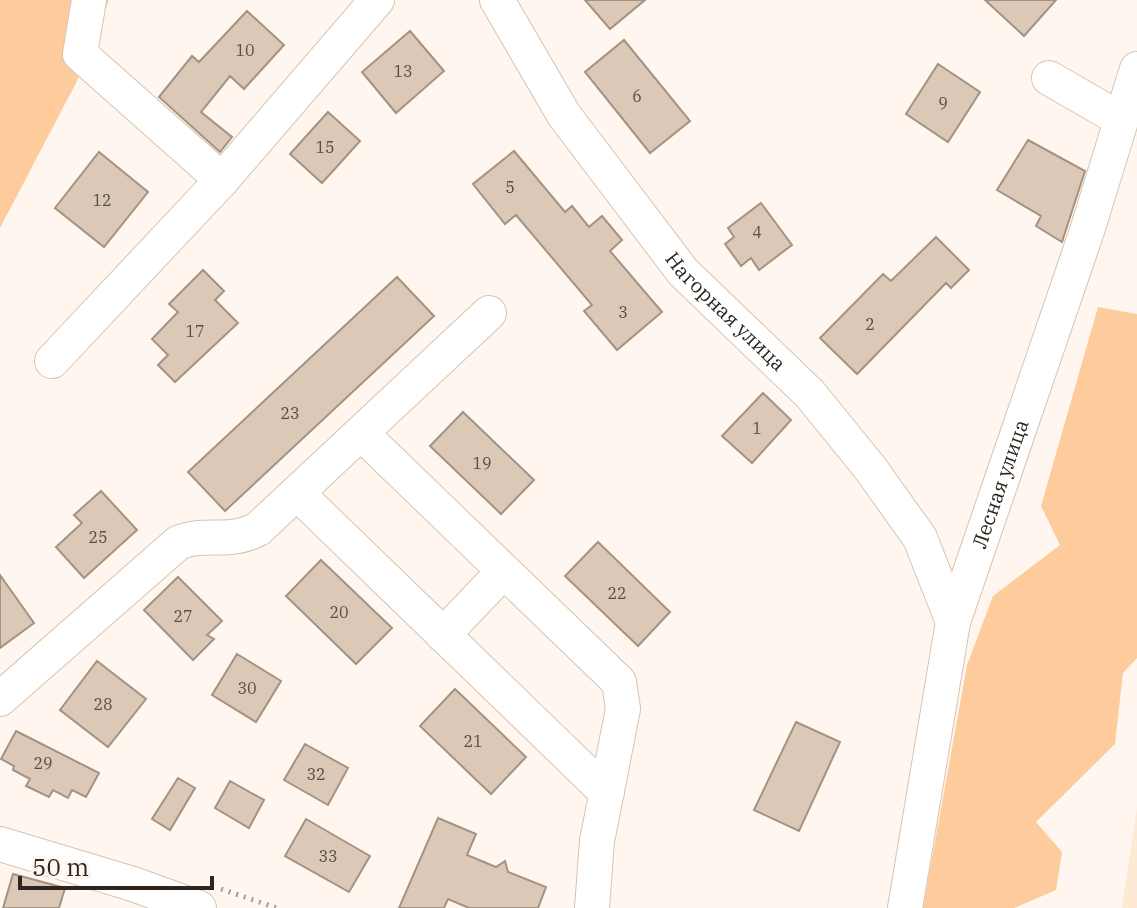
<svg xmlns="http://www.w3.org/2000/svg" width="1137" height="908" font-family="'IBM Plex Serif',serif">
  <rect width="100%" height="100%" fill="#fff6ef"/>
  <path fill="#fee9d5" d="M 1137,808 L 1137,908 L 1122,908 Z"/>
  <path fill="#fecc9c" d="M 0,0 L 109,0 L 76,83 L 0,228 Z
    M 1098,307 L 1137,314 L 1137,658 L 1123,673 L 1115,744 L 1036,822 L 1062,852 L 1056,890 L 1014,908 L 923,908 L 967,665 L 993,596 L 1060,545 L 1041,506 Z"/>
  <path fill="#dcc8b6" stroke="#a59281" stroke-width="2" d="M 585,0 L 645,0 L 610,29 Z
    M 985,0 L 1056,0 L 1024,36 Z
    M 247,11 L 284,45 L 244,89 L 230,76 L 201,112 L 232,137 L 220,152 L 159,97 L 192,56 L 199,62 Z
    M 410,31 L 444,71 L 396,113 L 362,72 Z
    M 624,40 L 690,121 L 650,153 L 585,72 Z
    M 938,64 L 980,92 L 948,142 L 906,114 Z
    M 328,112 L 360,141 L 322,183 L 290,154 Z
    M 1028,140 L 1085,171 L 1062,242 L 1036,226 L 1041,216 L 997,190 Z
    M 514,151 L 565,212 L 572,206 L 589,227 L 602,216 L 622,240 L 610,251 L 662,312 L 617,350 L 584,311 L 592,305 L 516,215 L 505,224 L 473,184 Z
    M 99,152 L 148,192 L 104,247 L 55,208 Z
    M 761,203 L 792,245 L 759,270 L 751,258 L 741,266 L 725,244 L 734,237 L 728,228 Z
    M 936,237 L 969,270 L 951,288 L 946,283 L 857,374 L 820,338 L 883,274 L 891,281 Z
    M 203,270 L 224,291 L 215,300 L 238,323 L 175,382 L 158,365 L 168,355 L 152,339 L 178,312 L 169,304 Z
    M 397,277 L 434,316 L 225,511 L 188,472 Z
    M 763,393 L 791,420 L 752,463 L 722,436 Z
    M 463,412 L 534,480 L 501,514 L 430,446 Z
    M 101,491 L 137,530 L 84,578 L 56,547 L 82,523 L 74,515 Z
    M 598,542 L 670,612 L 638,646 L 565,576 Z
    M 321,560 L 392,628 L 356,664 L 286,596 Z
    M 0,575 L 34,623 L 0,648 Z
    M 178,577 L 222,621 L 207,635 L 214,639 L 193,660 L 144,610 Z
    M 237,654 L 281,681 L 256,722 L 212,695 Z
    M 97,661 L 146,699 L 108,747 L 60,710 Z
    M 455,689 L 526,757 L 491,794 L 420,726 Z
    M 796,722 L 840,742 L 799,831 L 754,810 Z
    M 16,731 L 99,773 L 86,797 L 72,790 L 68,798 L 53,790 L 49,797 L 26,786 L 30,779 L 13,770 L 14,766 L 1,759 Z
    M 305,744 L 348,768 L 328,805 L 284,780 Z
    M 178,778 L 195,788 L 170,830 L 152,819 Z
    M 230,781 L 264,800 L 249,828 L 215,808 Z
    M 438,818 L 476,834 L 467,855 L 496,867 L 505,861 L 508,872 L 546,887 L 538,908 L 469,908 L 448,899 L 444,908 L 399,908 Z
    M 306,819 L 370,856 L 349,892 L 285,856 Z
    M 13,874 L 65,888 L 59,908 L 3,908 Z"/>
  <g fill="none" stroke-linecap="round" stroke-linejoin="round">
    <defs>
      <g id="minor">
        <path d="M 89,0 L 80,54 L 222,180"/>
        <path id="s1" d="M 497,0 L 564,115 L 683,272 L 810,394 L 870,468 L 920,538 L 953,622"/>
        <path d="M 1049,78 L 1120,119"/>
        <path d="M 52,361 L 222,180 L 377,0"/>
        <path d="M 361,433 L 619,682 L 623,709 L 597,841 L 592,908"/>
        <path d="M 297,493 L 607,793"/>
        <path d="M 443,635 L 504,571"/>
        <path d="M 0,699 L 178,543 C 206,531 228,545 258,529 L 489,313"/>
        <path d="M 0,844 L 133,884 L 199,908"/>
        <path id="s2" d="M 905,908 L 953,622 L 1087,231 L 1137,69"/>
      </g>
    </defs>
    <use href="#minor" stroke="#d7c4b1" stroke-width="36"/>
    <path stroke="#a59c95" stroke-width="5" stroke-dasharray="2 6" stroke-linecap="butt" d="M 221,889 L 277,908"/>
    <use href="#minor" stroke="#fff" stroke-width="34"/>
  </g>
  <g text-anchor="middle" stroke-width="6" stroke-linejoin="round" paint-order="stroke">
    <g font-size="16" fill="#594e44">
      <text x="245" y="56">10</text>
      <text x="403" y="77">13</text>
      <text x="637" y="102">6</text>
      <text x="943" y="109">9</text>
      <text x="325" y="153">15</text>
      <text x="510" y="193">5</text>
      <text x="102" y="206">12</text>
      <text x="757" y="238">4</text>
      <text x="623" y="318">3</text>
      <text x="870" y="330">2</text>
      <text x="195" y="337">17</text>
      <text x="290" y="419">23</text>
      <text x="757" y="434">1</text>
      <text x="482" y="469">19</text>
      <text x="98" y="543">25</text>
      <text x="617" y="599">22</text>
      <text x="339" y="618">20</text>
      <text x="183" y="622">27</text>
      <text x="247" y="694">30</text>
      <text x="103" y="710">28</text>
      <text x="473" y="747">21</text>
      <text x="43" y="769">29</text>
      <text x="316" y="780">32</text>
      <text x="328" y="862">33</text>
    </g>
    <g font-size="20" fill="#2d251e" stroke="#fff6ef">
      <text dy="7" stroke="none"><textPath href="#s1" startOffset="388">Нагорная улица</textPath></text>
      <text dy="7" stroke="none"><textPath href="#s2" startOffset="436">Лесная улица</textPath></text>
    </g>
  </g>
  <path d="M20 876v12h192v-12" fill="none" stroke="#2d251e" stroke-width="4"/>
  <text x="32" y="876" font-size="24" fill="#2d251e" stroke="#fff6ef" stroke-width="6" paint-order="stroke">50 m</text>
</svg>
